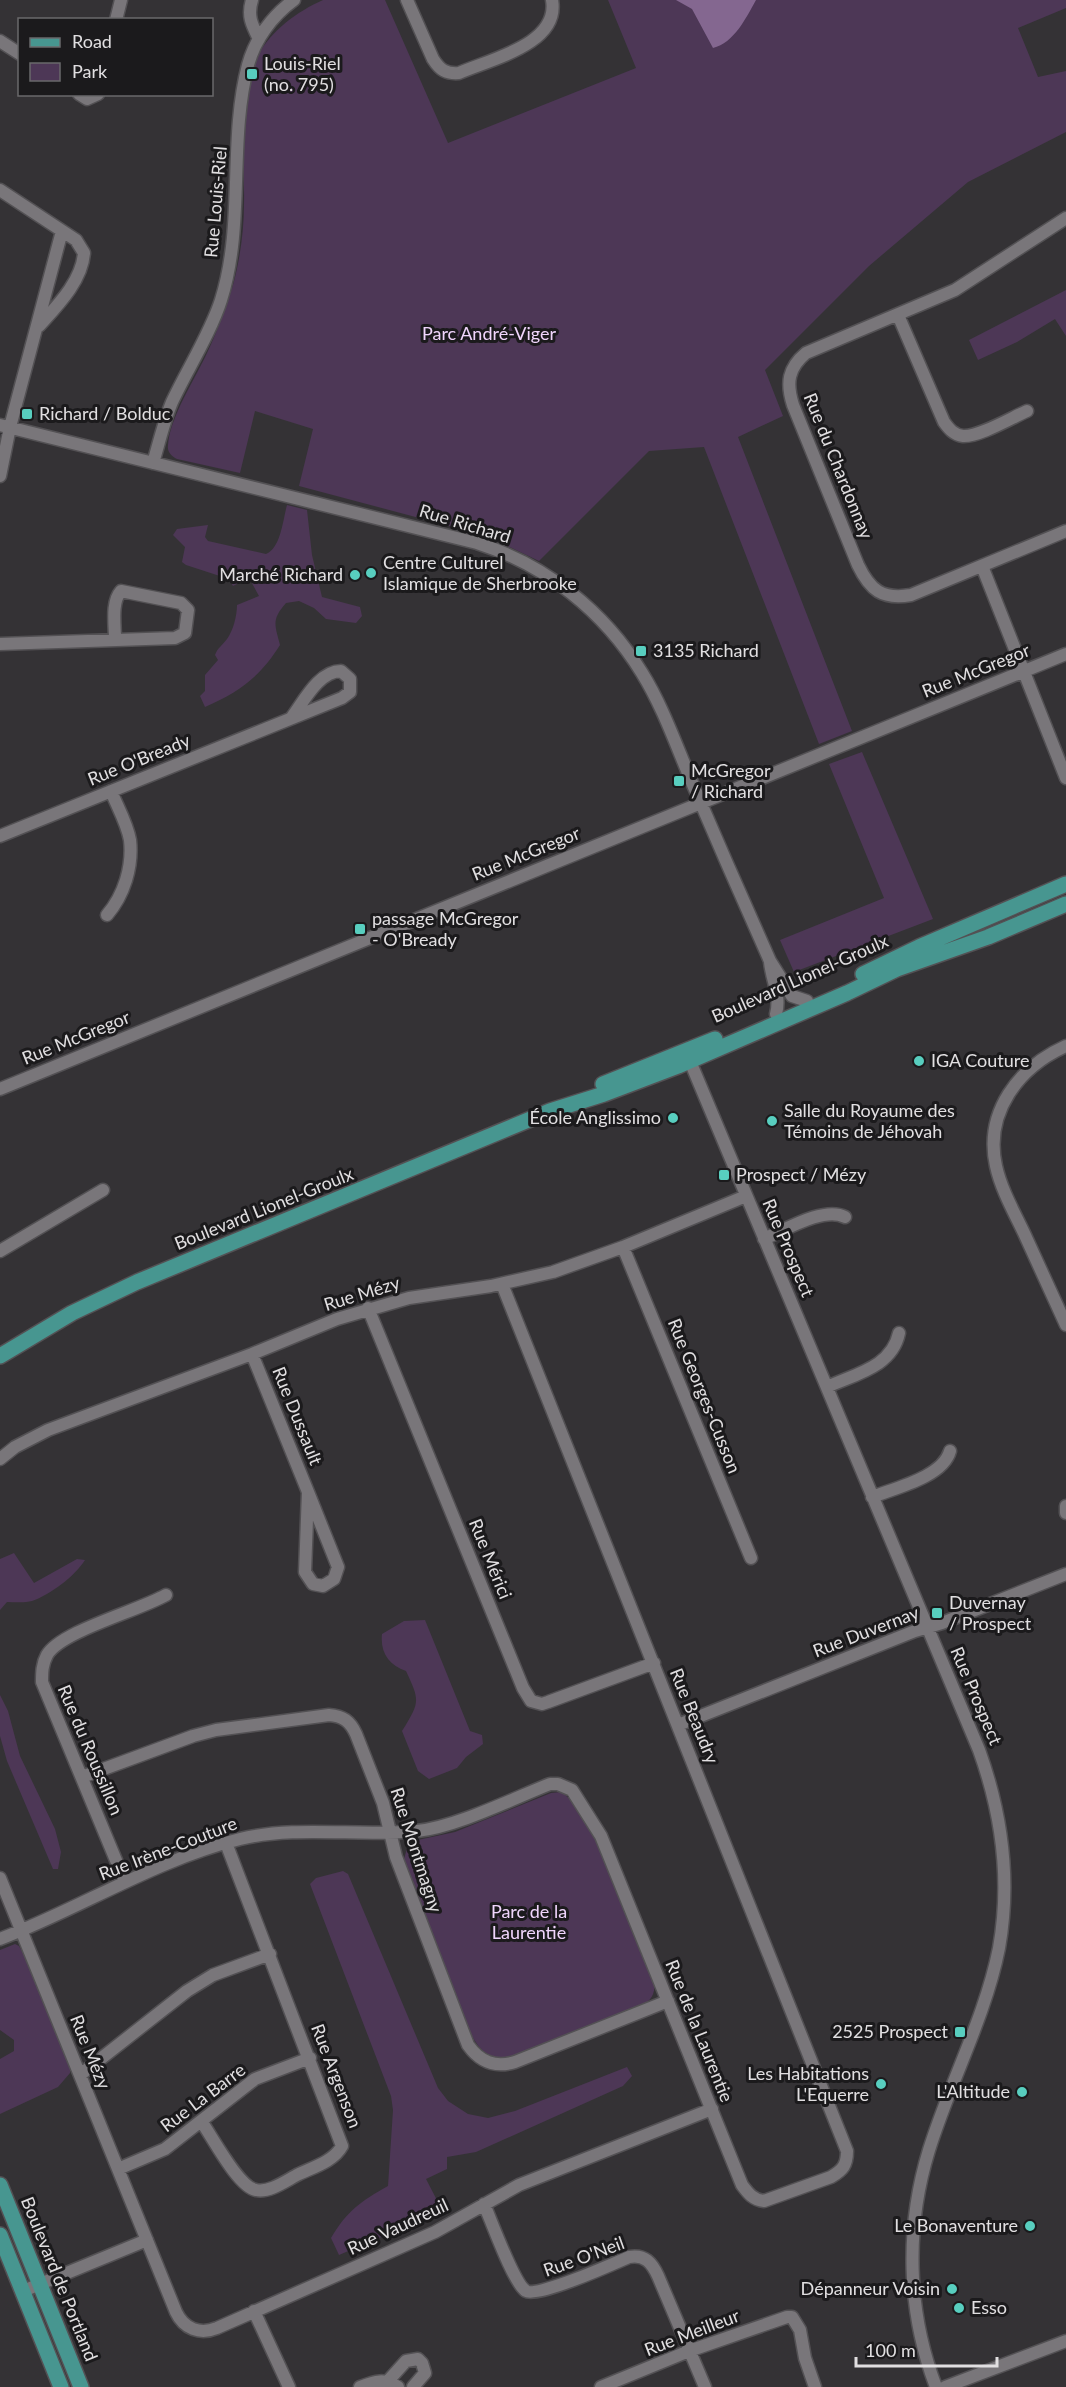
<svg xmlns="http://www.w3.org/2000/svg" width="1066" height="2387" font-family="Lato,sans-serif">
  <rect width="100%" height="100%" fill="#343235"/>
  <path fill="#4d3756" d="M 323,0 L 385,0 L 448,143 L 636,68 L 608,0 L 1066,0 L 1066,8 L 1018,28 L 1038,77 L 1066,71 L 1066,132 L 968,182 L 869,266 L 765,370 L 783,416 L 738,437 L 852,731 L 819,744 L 704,447 L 649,451 L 539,561 L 497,541 L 472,532 L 299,486 L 313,429 L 255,411 L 240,473 L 177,459 C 171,456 167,452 168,445 C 170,417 195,379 207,353 C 217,332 226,308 233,285 C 240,259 244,231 244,204 C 245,158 236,98 258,56 C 270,31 298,11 323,0 Z
    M 1066,290 L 1066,336 L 1055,319 L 1017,342 L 978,360 L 969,340 Z
    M 287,505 L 307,510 L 312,555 L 322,597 L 360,607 L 362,616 L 356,623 L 326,619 L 314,608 L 299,601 L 286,603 C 271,620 275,625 280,645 C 260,677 239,692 205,707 L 200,696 L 205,691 L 205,675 L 218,660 L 215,655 C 218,647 222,646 227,639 C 233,631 237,616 237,605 L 259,596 L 249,578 L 233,586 L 229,579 L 186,565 L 182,562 L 185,547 L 173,535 L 177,529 L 208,525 L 205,537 L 208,541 L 266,554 C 281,548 283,519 287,505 Z
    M 862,752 L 933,919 L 794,972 L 780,940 L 884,898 L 829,764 Z
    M 14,1553 L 34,1583 L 77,1559 L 85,1560 C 75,1576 50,1595 32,1601 C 25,1603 15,1602 7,1602 L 0,1610 L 0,1559 Z
    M 425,1620 L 470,1731 L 482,1735 L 483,1744 L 466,1757 L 457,1768 L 429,1779 L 418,1771 L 402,1731 C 420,1702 420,1701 406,1671 C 389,1665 380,1653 382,1634 L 404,1621 Z
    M 0,1695 L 8,1711 L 20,1756 L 55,1829 L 61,1852 L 58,1869 L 53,1869 L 7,1761 L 0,1736 Z
    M 561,1792 C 593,1810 640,1944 655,1983 C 654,1995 652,2000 641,2006 L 509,2057 C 488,2059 480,2051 471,2034 L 404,1859 L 408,1845 L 413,1841 L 455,1832 L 551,1793 Z
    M 343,1871 L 348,1874 L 438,2088 L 448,2101 L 468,2114 L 488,2118 L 515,2111 L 627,2067 L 632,2076 L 623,2086 L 476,2152 L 447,2157 L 447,2169 L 426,2179 L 441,2208 L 435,2214 L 339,2255 L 331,2238 C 347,2211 361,2201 388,2186 L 393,2110 L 391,2096 L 310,1884 L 316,1878 Z
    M 15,1944 L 19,1946 L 24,1955 L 70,2067 L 70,2073 L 58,2087 L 0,2114 L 0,2059 L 14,2051 L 14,2040 L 0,2030 L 0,1950 Z"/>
  <path fill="#846790" d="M 676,0 L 756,0 C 746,18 734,43 713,48 L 692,9 Z"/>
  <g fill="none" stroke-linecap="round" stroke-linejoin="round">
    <defs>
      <path id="minor" d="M 252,0 C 247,16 252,25 259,39
        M 407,0 L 433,59 C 440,70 446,74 459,73 C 491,59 560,44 552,0
        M 116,20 L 121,0
        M 0,41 L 20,54
        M 79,94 L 87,99 L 98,94
        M 0,190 L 76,240 L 84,253 C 82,281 57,306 39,326
        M 1066,218 L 955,290 L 806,353 C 788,368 786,383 793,405 L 858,565 C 870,590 882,600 911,595 L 1066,531
        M 898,315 L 944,422 C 949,429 954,435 963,436 C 979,437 1011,418 1027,411
        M 0,425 L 477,543 C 546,565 604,611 642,673 C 665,710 679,754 697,794 C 721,850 745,905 770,961 L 792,996 L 807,1001
        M 153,463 C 159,443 164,421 172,402 C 187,370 211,332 221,300 C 245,224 228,141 248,65 C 255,39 272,16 294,0
        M 0,476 L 10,427 L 62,231
        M 982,566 L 1066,778
        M 0,644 L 175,638 L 185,633 L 188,610 L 181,603 L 121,591 C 111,602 115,625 115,639
        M 0,836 L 342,698 L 350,692 L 350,679 L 341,671 C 319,671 304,701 292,717
        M 107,915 C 124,895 133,867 130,840 C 127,823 117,806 111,791
        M 770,962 C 772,981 781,996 776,1014
        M 1066,1046 C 1019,1067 984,1112 996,1166 C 1001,1189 1014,1212 1024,1233 C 1038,1264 1052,1295 1066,1325
        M 687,1054 L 979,1750 C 1002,1814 1011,1881 999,1948 C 985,2018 950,2082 929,2150 C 905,2228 907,2311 936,2387
        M 0,1089 L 1066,654
        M 764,1239 C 785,1230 824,1206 845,1217
        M 623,1247 L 751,1558
        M 0,1251 L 103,1190
        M 368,1308 L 523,1688 L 531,1701 L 542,1704 L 548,1702 L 654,1663
        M 252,1354 L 308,1492
        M 827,1387 C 855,1374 892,1367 899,1333
        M 0,1459 L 15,1447 L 48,1430 L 252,1354 L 337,1319 L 409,1298 L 491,1286 L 553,1272 L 623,1247 L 746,1196
        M 308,1492 L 338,1567 L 334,1579 L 323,1586 L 313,1584 L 305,1572 Z
        M 872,1497 C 895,1488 943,1477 950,1451
        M 1066,1506 L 1066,1513
        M 678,1725 L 915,1631 L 942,1623 L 1066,1574
        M 82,1777 L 193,1736 L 216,1730 L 329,1715 C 343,1716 350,1721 356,1734 L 383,1803 L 396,1857 L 468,2045 C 480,2062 495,2068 515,2062 L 668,2001
        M 0,1878 L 176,2312 C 184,2329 200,2335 217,2328 L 435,2232 L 519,2185 L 712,2109
        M 125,1882 L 42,1682 C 42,1673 42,1664 47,1655 C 61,1631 138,1611 166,1595
        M 0,1939 C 81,1908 155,1860 240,1839 C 298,1825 359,1837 417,1831 C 456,1827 512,1799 550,1784 L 558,1784 L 572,1790 L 601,1836 L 742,2185 C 748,2193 753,2200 764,2201 L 831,2177 C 843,2170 847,2165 847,2151 L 502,1284
        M 80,2075 L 187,1991 L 213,1975 L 270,1954
        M 201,2121 C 212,2136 238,2187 256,2190 C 270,2193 287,2180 299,2174 C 314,2167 334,2161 342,2146 L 226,1843
        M 118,2169 L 165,2149 L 255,2079 L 310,2058
        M 484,2204 C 491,2220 514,2284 526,2291 C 537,2298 613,2264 629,2257 C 645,2254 652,2263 658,2276 L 705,2387
        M 23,2291 L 147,2240
        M 254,2311 L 289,2387
        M 388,2381 L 406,2361 L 418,2359 L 422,2363 L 425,2373 L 413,2387
        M 360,2387 C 375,2381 385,2378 398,2387
        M 601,2387 L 689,2351 L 787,2317 L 792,2317 L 800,2330 L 805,2358 L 815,2387
        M 945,2387 L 1066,2341"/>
      <path id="major" d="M 863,974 L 919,947 L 1066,884
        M 603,1084 L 715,1039
        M 0,1356 L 72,1313 L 137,1282 L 550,1111 L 604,1094 L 678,1066 L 847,993 L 897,969 L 988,937 L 1066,904
        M 0,2185 L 81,2387
        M 0,2235 L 61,2387"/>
    </defs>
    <use href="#minor" stroke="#535154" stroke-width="15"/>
    <use href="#major" stroke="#535154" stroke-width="18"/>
    <use href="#minor" stroke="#79767a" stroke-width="12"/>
    <use href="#major" stroke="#479690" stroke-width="15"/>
  </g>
  <g fill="#58cebf" stroke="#1b1a1c" stroke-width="2">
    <rect x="246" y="68" width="12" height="12" rx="3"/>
    <rect x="21" y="408" width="12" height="12" rx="3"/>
    <circle cx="371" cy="573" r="6"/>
    <circle cx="355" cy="575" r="6"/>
    <rect x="635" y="645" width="12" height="12" rx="3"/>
    <rect x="673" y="775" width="12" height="12" rx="3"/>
    <rect x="354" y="923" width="12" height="12" rx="3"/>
    <circle cx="919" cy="1061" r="6"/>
    <circle cx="673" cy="1118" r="6"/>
    <circle cx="772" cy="1121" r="6"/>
    <rect x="718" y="1169" width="12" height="12" rx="3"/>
    <rect x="931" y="1607" width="12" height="12" rx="3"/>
    <rect x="954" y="2026" width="12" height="12" rx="3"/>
    <circle cx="881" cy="2084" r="6"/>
    <circle cx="1022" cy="2092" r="6"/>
    <circle cx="1030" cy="2226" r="6"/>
    <circle cx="952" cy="2289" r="6"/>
    <circle cx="959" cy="2308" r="6"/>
  </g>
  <g text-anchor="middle" stroke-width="6" stroke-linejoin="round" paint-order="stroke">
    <g font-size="18" fill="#e1dfe1" stroke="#1b1a1c" text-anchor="start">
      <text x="264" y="70">Louis-Riel<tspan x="264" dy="21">(no. 795)</tspan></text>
      <text x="39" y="420">Richard / Bolduc</text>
      <text x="383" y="569">Centre Culturel<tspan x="383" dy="21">Islamique de Sherbrooke</tspan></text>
      <text x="343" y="581" text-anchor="end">Marché Richard</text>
      <text x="653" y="657">3135 Richard</text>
      <text x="691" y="777">McGregor<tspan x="691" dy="21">/ Richard</tspan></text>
      <text x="372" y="925">passage McGregor<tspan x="372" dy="21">- O'Bready</tspan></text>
      <text x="931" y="1067">IGA Couture</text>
      <text x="784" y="1117">Salle du Royaume des<tspan x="784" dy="21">Témoins de Jéhovah</tspan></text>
      <text x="661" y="1124" text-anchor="end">École Anglissimo</text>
      <text x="736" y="1181">Prospect / Mézy</text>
      <text x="949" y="1609">Duvernay<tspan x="949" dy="21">/ Prospect</tspan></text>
      <text x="948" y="2038" text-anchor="end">2525 Prospect</text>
      <text x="869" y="2080" text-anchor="end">Les Habitations<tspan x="869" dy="21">L'Equerre</tspan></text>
      <text x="1010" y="2098" text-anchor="end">L'Altitude</text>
      <text x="1018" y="2232" text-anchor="end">Le Bonaventure</text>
      <text x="940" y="2295" text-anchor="end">Dépanneur Voisin</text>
      <text x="971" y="2314">Esso</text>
    </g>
    <g font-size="18" fill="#e1dfe1" stroke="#1b1a1c">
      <text transform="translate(216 202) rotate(-85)" y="6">Rue Louis-Riel</text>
      <text transform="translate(838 466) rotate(68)" y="6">Rue du Chardonnay</text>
      <text transform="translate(465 524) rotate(17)" y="6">Rue Richard</text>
      <text transform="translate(976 671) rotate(-22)" y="6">Rue McGregor</text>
      <text transform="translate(139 760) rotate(-22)" y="6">Rue O'Bready</text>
      <text transform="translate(526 854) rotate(-22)" y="6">Rue McGregor</text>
      <text transform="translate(800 979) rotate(-24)" y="6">Boulevard Lionel-Groulx</text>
      <text transform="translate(76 1038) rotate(-22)" y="6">Rue McGregor</text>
      <text transform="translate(264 1209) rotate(-22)" y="6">Boulevard Lionel-Groulx</text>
      <text transform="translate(788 1248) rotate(67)" y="6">Rue Prospect</text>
      <text transform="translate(362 1294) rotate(-17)" y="6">Rue Mézy</text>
      <text transform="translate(704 1396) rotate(68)" y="6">Rue Georges-Cusson</text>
      <text transform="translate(297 1416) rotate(68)" y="6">Rue Dussault</text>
      <text transform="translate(490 1559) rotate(68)" y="6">Rue Mérici</text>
      <text transform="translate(866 1632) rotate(-21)" y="6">Rue Duvernay</text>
      <text transform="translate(976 1696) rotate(67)" y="6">Rue Prospect</text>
      <text transform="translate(694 1716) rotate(68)" y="6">Rue Beaudry</text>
      <text transform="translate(90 1750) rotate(67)" y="6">Rue du Roussillon</text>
      <text transform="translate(168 1849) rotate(-21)" y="6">Rue Irène-Couture</text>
      <text transform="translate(416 1850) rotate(72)" y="6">Rue Montmagny</text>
      <text transform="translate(699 2031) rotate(68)" y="6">Rue de la Laurentie</text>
      <text transform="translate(90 2052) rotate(68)" y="6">Rue Mézy</text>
      <text transform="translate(336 2076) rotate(69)" y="6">Rue Argenson</text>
      <text transform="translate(203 2098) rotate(-37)" y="6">Rue La Barre</text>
      <text transform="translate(398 2227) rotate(-25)" y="6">Rue Vaudreuil</text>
      <text transform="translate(584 2257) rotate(-20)" y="6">Rue O'Neil</text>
      <text transform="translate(59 2279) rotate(68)" y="6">Boulevard de Portland</text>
      <text transform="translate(692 2333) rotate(-21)" y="6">Rue Meilleur</text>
    </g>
    <g font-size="18" fill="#f0d5fc" stroke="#1b1a1c">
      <text x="489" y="340">Parc André-Viger</text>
      <text x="529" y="1918">Parc de la<tspan x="529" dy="21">Laurentie</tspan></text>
    </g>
  </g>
  <rect x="18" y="18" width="195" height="78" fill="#1b1a1c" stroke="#6a696b" stroke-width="1.5"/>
  <rect x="30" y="38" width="30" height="9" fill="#479690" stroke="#6a696b" stroke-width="1.5"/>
  <text x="72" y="48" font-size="18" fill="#e1dfe1">Road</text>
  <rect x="30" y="63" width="30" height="18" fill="#4d3756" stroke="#6a696b" stroke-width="1.5"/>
  <text x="72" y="78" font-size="18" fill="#e1dfe1">Park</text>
  <path d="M856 2357v9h141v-9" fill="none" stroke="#e1dfe1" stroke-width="3"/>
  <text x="865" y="2357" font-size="18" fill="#e1dfe1" stroke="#1b1a1c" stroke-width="4.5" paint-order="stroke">100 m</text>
</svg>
